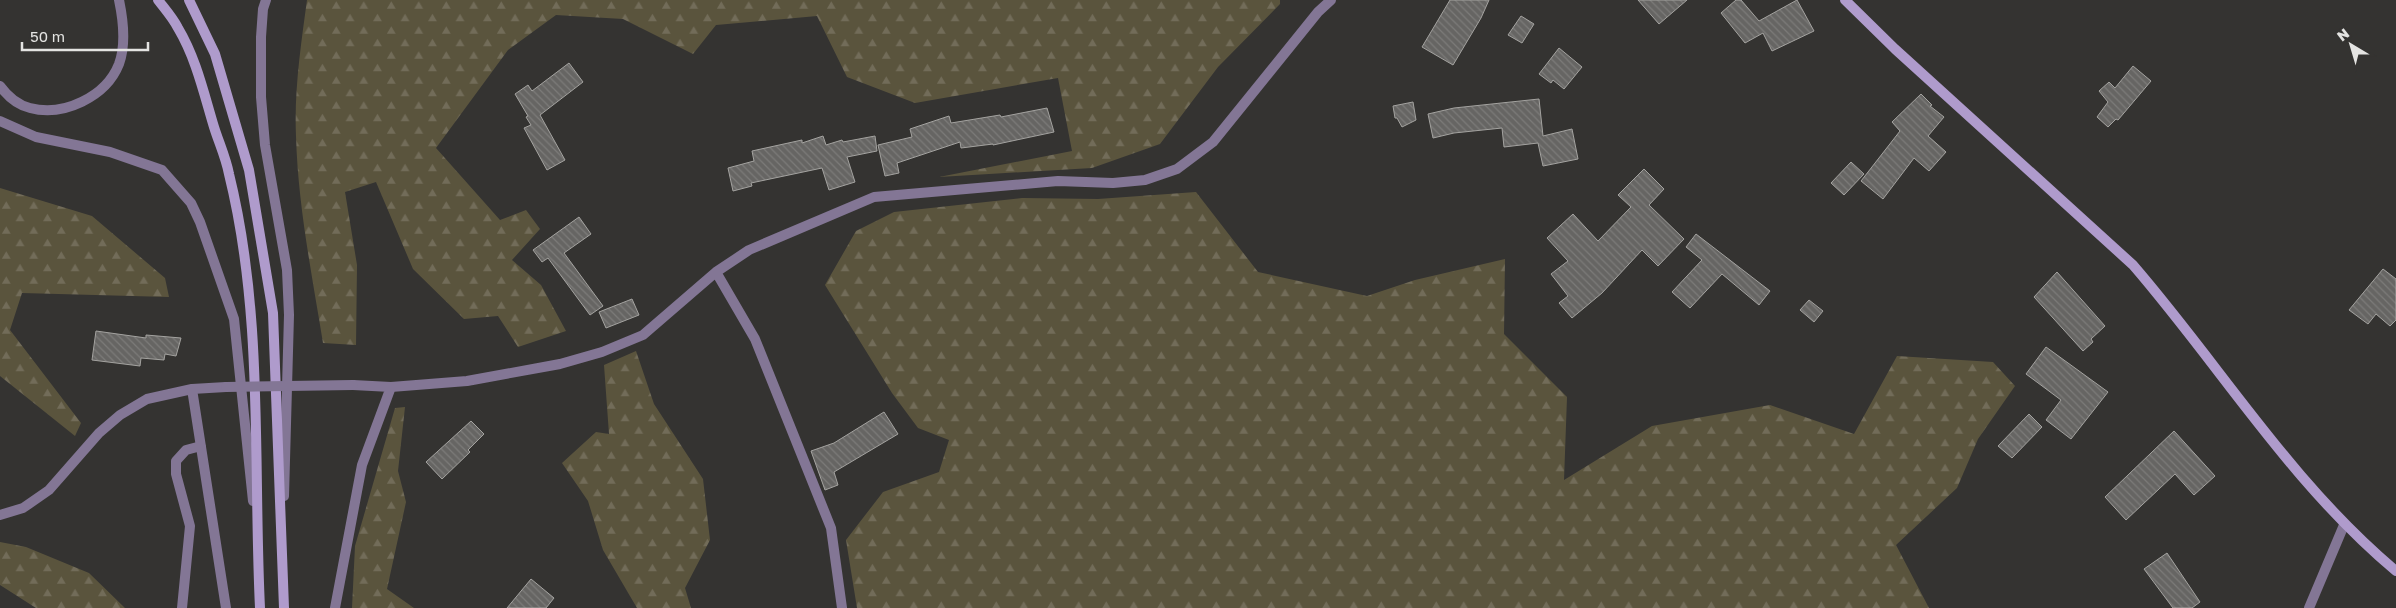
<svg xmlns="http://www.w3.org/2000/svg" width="2396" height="608" font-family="'Golos Text',sans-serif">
  <defs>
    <pattern id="forest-firs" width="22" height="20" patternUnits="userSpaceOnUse" patternTransform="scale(1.25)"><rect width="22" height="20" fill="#5a543d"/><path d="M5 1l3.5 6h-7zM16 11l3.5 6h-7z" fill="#726c59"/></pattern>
    <pattern id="building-back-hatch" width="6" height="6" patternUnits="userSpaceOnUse" patternTransform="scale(1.25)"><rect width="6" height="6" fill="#666563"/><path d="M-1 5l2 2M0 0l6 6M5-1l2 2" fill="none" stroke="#7c7b79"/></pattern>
  </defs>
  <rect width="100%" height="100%" fill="#343331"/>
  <path fill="url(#forest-firs)" d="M 307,0 L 1280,0 L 1280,4 L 1218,67 L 1160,144 L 1092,168 L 939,177 L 1072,151 L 1058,78 L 915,103 L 847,77 L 817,16 L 716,25 L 693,54 L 623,19 L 556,15 L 508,50 L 436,148 L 500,220 L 526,210 L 540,229 L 512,260 L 541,285 L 566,331 L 518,347 L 498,316 L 464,319 L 413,269 L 376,182 L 345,192 L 357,265 L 356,345 L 323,343 C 312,275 298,206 296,136 C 294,91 301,44 307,0 Z
    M 0,188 L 92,216 L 165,278 L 169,297 L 22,293 L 10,330 L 81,423 L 75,436 L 0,376 Z
    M 1196,192 L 1258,272 L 1367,296 L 1415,280 L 1505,259 L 1504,334 L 1567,397 L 1564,480 L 1652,426 L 1770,405 L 1854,434 L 1897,356 L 1993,362 L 2015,386 L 1978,439 L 1957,488 L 1896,545 L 1929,608 L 857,608 L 846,540 L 883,492 L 939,472 L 949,440 L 918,428 L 892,393 L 825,285 L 856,231 L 894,212 L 1022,198 L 1098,199 Z
    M 636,351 L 654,404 L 703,479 L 710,540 L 685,588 L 691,608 L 637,608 L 603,550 L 588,501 L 562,463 L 596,432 L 609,434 L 604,365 Z
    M 405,407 L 398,471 L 406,502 L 387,589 L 414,608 L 352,608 L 355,546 L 395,408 Z
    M 0,542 L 26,547 L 89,573 L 125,608 L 36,608 L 0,585 Z"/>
  <path fill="url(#building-back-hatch)" stroke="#a4a3a0" d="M 1450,0 L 1489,0 L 1481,18 L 1453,65 L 1422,47 Z
    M 1638,0 L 1687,0 L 1659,24 Z
    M 1736,0 L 1741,0 L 1759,21 L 1797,0 L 1814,31 L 1772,51 L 1763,33 L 1745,43 L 1721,13 Z
    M 1521,16 L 1534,24 L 1522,43 L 1508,35 Z
    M 1559,48 L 1582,67 L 1564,89 L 1553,80 L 1551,83 L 1539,74 Z
    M 569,63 L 583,82 L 540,115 L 565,160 L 547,170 L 524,128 L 531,125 L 526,117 L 528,116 L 515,94 L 528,85 L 532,91 Z
    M 2133,66 L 2151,81 L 2118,120 L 2116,119 L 2108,127 L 2097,117 L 2108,102 L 2099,91 L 2109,82 L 2115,88 Z
    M 1921,94 L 1932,105 L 1930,106 L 1944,117 L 1928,136 L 1946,152 L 1929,171 L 1914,158 L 1883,199 L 1861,181 L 1900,131 L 1892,122 Z
    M 1539,99 L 1543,136 L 1572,129 L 1578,159 L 1543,166 L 1538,143 L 1504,147 L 1502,128 L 1454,133 L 1433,138 L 1428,114 L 1454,108 Z
    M 1413,102 L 1416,120 L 1402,127 L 1397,118 L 1395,118 L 1393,106 Z
    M 1047,108 L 1054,132 L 993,145 L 993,144 L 961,148 L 960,142 L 897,163 L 899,173 L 885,176 L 878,145 L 912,137 L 910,129 L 949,116 L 951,123 L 1000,115 L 1001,117 Z
    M 823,136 L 826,145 L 842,140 L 843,142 L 875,136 L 877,151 L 847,157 L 855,182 L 829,190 L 822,168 L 751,183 L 752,186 L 733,191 L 728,168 L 754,161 L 752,151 L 802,140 L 802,143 Z
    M 1851,162 L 1864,174 L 1844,195 L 1831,183 Z
    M 1644,169 L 1664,189 L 1649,205 L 1684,239 L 1658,266 L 1642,250 L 1602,293 L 1572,318 L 1559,303 L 1568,296 L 1551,274 L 1568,261 L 1547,238 L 1573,214 L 1598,241 L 1631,207 L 1618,195 Z
    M 579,217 L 591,234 L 564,253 L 603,306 L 590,315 L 548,258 L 542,262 L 533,250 Z
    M 1696,234 L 1770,291 L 1759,305 L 1722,274 L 1690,308 L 1672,292 L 1702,260 L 1686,247 Z
    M 2383,269 L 2396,279 L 2396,320 L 2390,326 L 2376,314 L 2368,324 L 2349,310 Z
    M 2057,272 L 2105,326 L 2091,339 L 2093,342 L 2083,351 L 2034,297 Z
    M 632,299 L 639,315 L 606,328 L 599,312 Z
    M 1809,300 L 1823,311 L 1814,322 L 1800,310 Z
    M 96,331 L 146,338 L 146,335 L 181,338 L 176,356 L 165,354 L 164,360 L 141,358 L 140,366 L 92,360 Z
    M 2046,347 L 2108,392 L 2071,439 L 2046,420 L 2061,400 L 2026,374 Z
    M 884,412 L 898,434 L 834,472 L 838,485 L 825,490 L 811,451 L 834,443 Z
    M 2029,414 L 2042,427 L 2012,458 L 1998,446 Z
    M 471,421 L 484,434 L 468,450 L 470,452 L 442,479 L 426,462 Z
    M 2174,431 L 2215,476 L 2194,495 L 2175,474 L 2126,520 L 2105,497 Z
    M 2167,553 L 2200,602 L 2192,608 L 2173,608 L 2144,569 Z
    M 531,579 L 554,598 L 546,608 L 507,608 Z"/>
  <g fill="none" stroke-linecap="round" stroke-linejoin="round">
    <path stroke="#837695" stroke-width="10" d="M 266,0 L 263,9 L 261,37 L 261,97 L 265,145 L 287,270 L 289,315 L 284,496
      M 0,86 C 8,97 17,105 30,108 C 63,117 106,97 119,64 C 126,45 123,19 119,0
      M 0,121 L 36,137 L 110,152 L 162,170 L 191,203 L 200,222 L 234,319 L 253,501
      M 716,272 L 755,339 L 831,528 L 842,608
      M 353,385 L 391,387 L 467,381 L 560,364 L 602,352 L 643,335 L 716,272 L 749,250 L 874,197 L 1058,181 L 1113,183 L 1145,180 L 1177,169 L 1213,142 L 1318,12 L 1331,0
      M 192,389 L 226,608
      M 0,515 L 23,508 L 49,490 L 99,433 L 120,415 L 147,399 L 192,389 L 226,387
      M 182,608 L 190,526 L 176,474 L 176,461 L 186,450 L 201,446
      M 335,608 L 362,465 L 391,387
      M 2309,608 L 2344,525"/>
    <path stroke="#af9bcc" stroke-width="10" d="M 158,0 C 165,9 173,18 178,28 C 196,58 204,94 214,127 C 219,143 226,158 229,174 C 264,315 253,464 260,608
      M 189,0 L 215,54 L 249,170 L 273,313 L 284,608
      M 1845,0 L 1895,49 L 2133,265 C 2222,368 2290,482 2396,571"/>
    <path stroke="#837695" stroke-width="10" d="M 226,387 L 353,385"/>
  </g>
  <g transform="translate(2351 45) rotate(322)" stroke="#343331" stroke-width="4" paint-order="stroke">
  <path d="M0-4L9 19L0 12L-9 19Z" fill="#e4e4e2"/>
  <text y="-8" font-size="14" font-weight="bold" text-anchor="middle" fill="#e4e4e2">N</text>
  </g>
  <path d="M22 42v8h126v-8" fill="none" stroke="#e4e4e2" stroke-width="2.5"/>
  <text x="30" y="42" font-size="15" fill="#e4e4e2" stroke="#343331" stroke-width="4" paint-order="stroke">50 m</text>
</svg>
